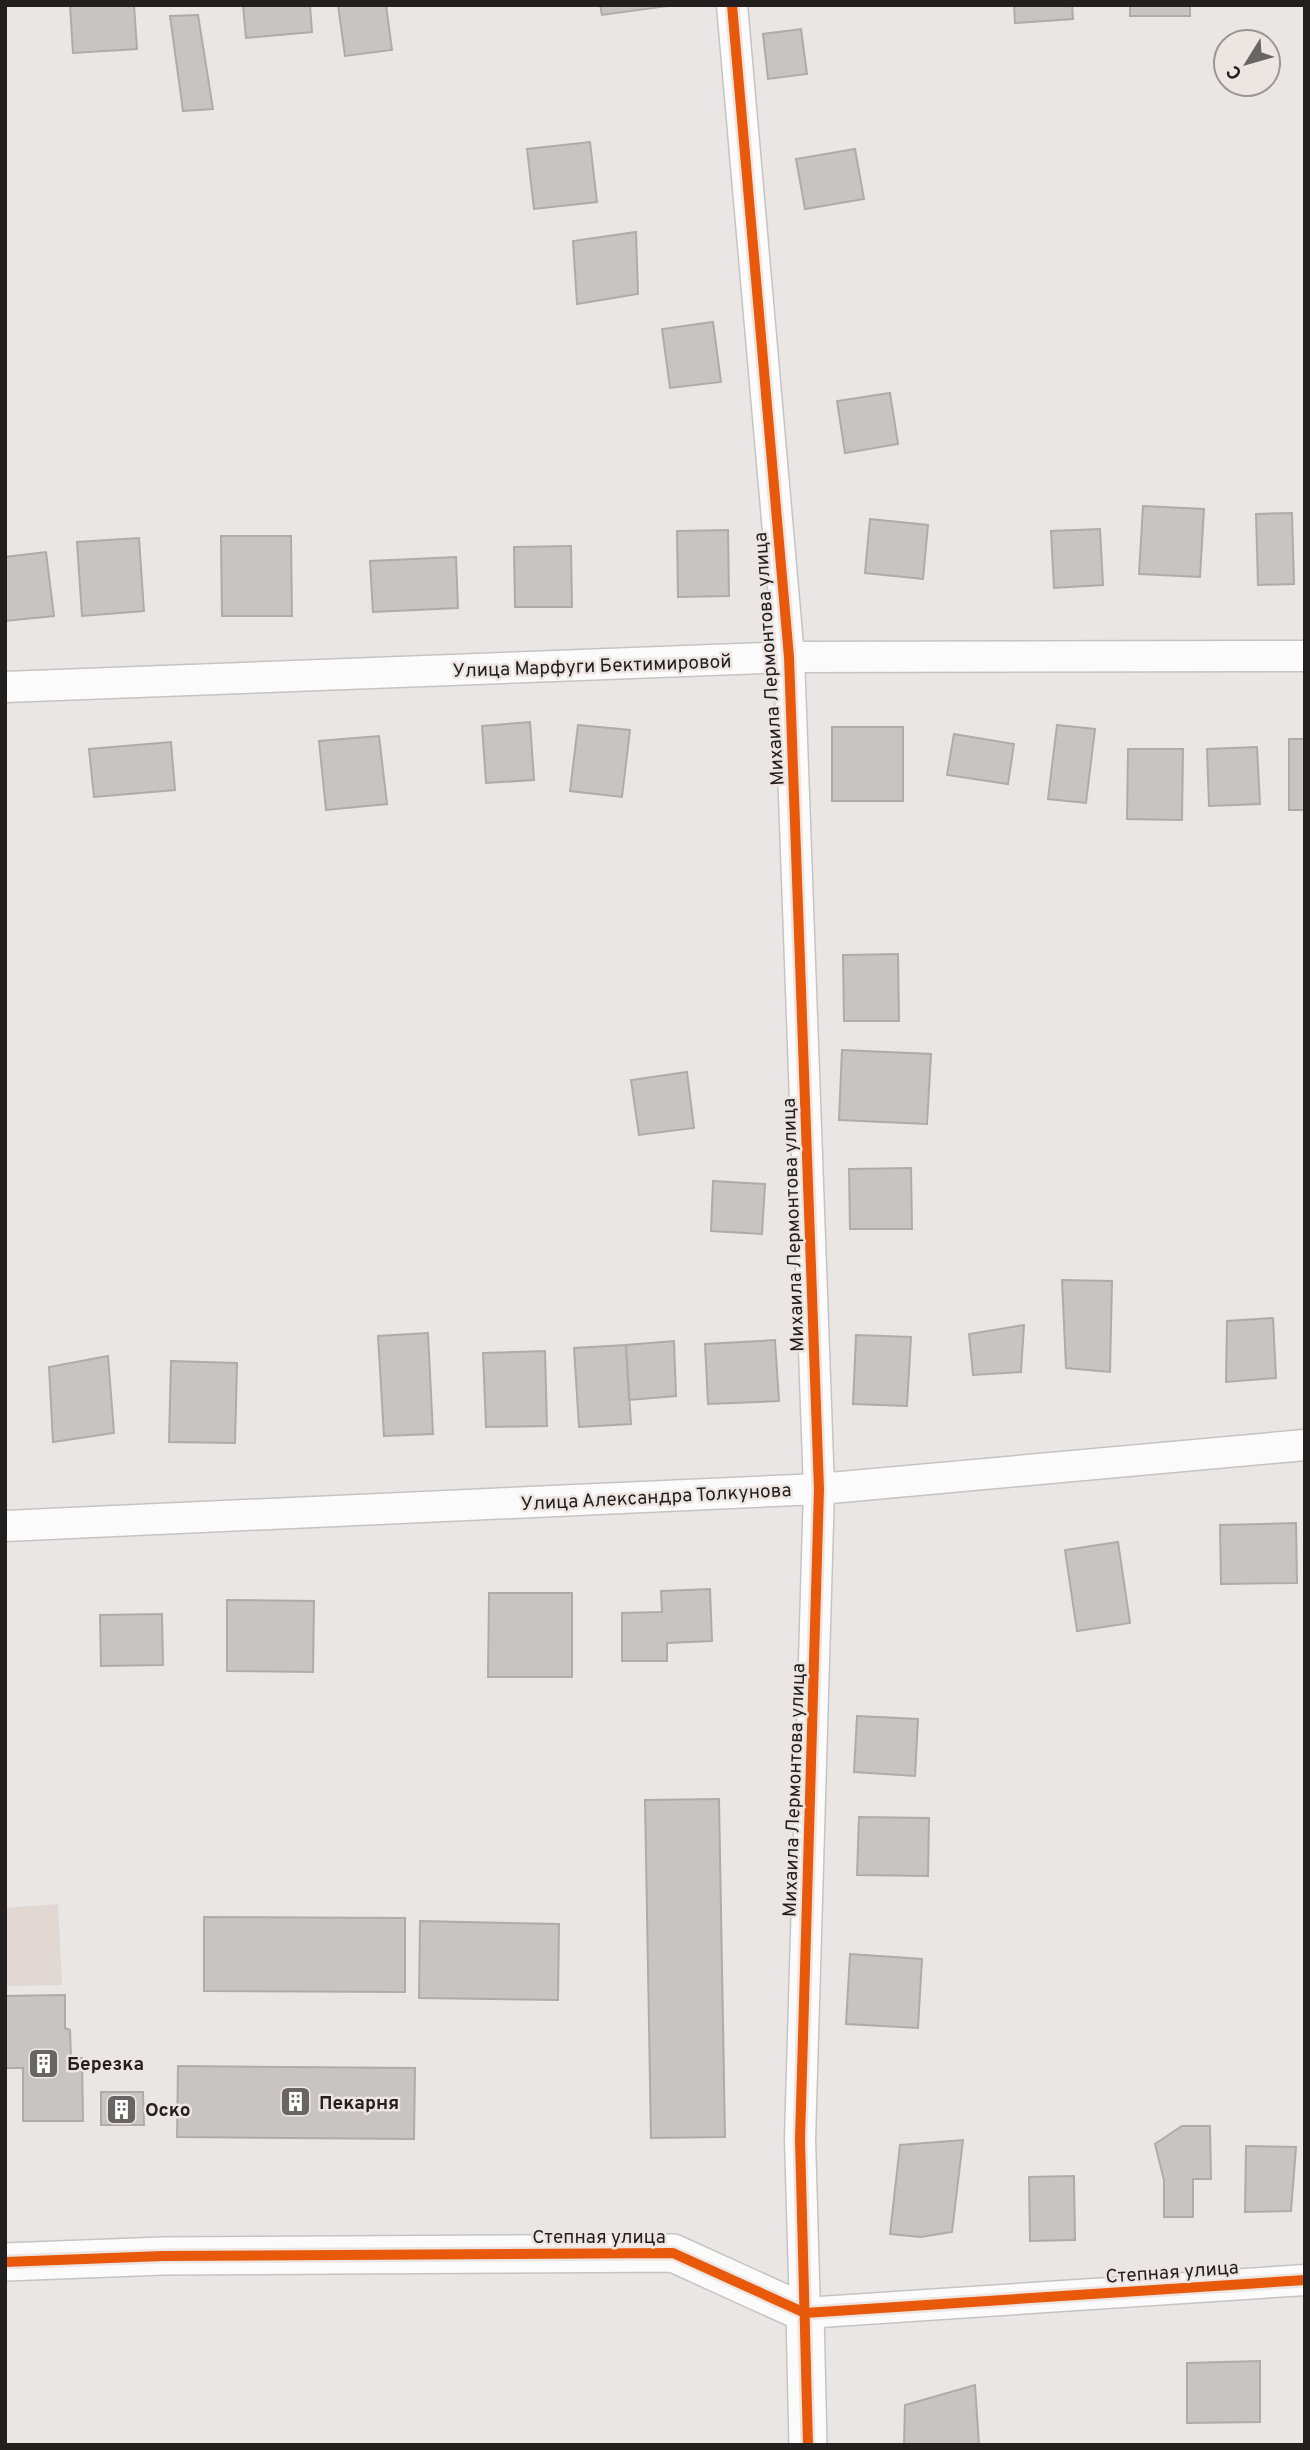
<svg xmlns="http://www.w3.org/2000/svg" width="1310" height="2450" font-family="Overpass,sans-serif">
  <rect width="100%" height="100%" fill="#eae6e5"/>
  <path fill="#e1d7d3" d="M 58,1904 L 62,1985 L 5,1986 L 5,1908 Z"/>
  <path fill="#c7c4c3" stroke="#aeacaa" stroke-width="2" d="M 70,5 L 134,5 L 137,49 L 73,53 Z
    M 243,5 L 310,5 L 312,32 L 246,38 Z
    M 338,5 L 386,5 L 392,50 L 345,56 Z
    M 600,5 L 668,5 L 668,6 L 602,15 Z
    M 1014,5 L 1072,5 L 1073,19 L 1015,23 Z
    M 1130,5 L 1190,5 L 1190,16 L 1130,16 Z
    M 198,15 L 213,109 L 183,111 L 170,16 Z
    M 801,29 L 807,74 L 768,79 L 763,34 Z
    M 590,142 L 597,202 L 534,209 L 527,149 Z
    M 855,149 L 864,199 L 805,209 L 796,159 Z
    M 636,232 L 638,294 L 577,304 L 573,241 Z
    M 713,322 L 721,382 L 670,388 L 662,329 Z
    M 890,393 L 898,444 L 845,453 L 837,401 Z
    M 1143,506 L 1204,509 L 1200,577 L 1139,574 Z
    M 1292,513 L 1294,584 L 1258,585 L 1256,514 Z
    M 870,519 L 928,525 L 923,579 L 865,573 Z
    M 1100,529 L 1103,585 L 1054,588 L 1051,531 Z
    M 728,530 L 729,596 L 678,597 L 677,531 Z
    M 221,536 L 291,536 L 292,616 L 222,616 Z
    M 139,538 L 144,611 L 82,616 L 77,542 Z
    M 571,546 L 572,607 L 515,607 L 514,547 Z
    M 46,552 L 54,616 L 5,621 L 5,557 Z
    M 456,557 L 458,608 L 373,612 L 370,561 Z
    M 530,722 L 534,780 L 486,783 L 482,726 Z
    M 578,725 L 630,730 L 622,797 L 570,791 Z
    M 1057,725 L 1095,729 L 1086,803 L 1048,799 Z
    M 832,727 L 903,727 L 903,801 L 832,801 Z
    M 954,734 L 1014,744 L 1008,784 L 947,775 Z
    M 379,736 L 387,804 L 326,810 L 319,741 Z
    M 1289,739 L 1305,739 L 1305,810 L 1289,810 Z
    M 171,742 L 175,790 L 94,797 L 89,749 Z
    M 1257,747 L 1260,804 L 1209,806 L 1207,749 Z
    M 1128,749 L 1183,749 L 1182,820 L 1127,819 Z
    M 898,954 L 899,1021 L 844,1021 L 843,955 Z
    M 842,1050 L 931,1054 L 927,1124 L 839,1120 Z
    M 687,1072 L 694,1128 L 639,1135 L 631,1080 Z
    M 911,1168 L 912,1229 L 850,1229 L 849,1169 Z
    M 713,1181 L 765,1184 L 762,1234 L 711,1231 Z
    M 1062,1280 L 1112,1281 L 1110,1372 L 1066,1368 Z
    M 1273,1318 L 1276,1378 L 1226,1382 L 1227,1321 Z
    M 1024,1325 L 1021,1372 L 973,1375 L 969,1334 Z
    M 428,1333 L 433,1434 L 384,1436 L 378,1336 Z
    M 856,1335 L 911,1337 L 907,1406 L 853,1404 Z
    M 775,1340 L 779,1401 L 708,1404 L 705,1344 Z
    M 674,1341 L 676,1396 L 629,1400 L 626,1345 Z
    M 626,1345 L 631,1424 L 579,1427 L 574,1348 Z
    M 545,1351 L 547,1426 L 486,1427 L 483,1353 Z
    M 108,1356 L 114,1433 L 53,1442 L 49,1367 Z
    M 171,1361 L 237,1363 L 235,1443 L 169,1442 Z
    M 1296,1523 L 1297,1583 L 1221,1584 L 1220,1525 Z
    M 1118,1542 L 1130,1623 L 1077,1631 L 1065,1550 Z
    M 710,1589 L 712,1641 L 667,1643 L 667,1661 L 622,1661 L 622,1613 L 662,1612 L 661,1591 Z
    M 489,1593 L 572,1593 L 572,1677 L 488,1677 Z
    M 227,1600 L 314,1601 L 313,1672 L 227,1671 Z
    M 162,1614 L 163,1665 L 101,1666 L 100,1615 Z
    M 857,1716 L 918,1719 L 915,1776 L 854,1772 Z
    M 719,1799 L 725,2137 L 651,2138 L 645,1800 Z
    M 859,1817 L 929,1818 L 928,1876 L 857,1875 Z
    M 204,1917 L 405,1918 L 405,1992 L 204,1991 Z
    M 420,1921 L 559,1924 L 558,2000 L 419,1998 Z
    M 850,1954 L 922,1959 L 918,2028 L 846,2024 Z
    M 65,1995 L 65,2028 L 70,2030 L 71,2058 L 82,2058 L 83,2121 L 23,2121 L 23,2068 L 6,2068 L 5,1996 Z
    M 178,2066 L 415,2068 L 414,2139 L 177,2137 Z
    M 101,2092 L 143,2092 L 144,2125 L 101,2125 Z
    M 1182,2126 L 1210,2126 L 1211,2179 L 1193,2179 L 1193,2217 L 1164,2217 L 1164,2180 L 1155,2144 Z
    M 963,2140 L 952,2232 L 921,2237 L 890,2234 L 900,2145 Z
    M 1246,2146 L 1296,2147 L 1291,2211 L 1245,2212 Z
    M 1074,2176 L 1075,2240 L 1030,2241 L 1029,2177 Z
    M 1260,2361 L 1260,2422 L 1187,2423 L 1187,2363 Z
    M 975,2385 L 979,2445 L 904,2445 L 905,2405 Z"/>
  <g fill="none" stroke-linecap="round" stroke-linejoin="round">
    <defs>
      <path id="minor" d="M 732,5 L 789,657 L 819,1489 L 800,2139 L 805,2313 L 1305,2280
        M 5,687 L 789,657 L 1305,656
        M 5,1526 L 819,1489 L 1305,1445"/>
      <path id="tertiary" d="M 5,2262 L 163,2256 L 673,2253 L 805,2313 L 808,2445"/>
    </defs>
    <use href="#minor" stroke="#c6c3c2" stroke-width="33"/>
    <use href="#tertiary" stroke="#c6c3c2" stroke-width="40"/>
    <use href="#minor" stroke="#fcfbfb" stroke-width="30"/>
    <use href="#tertiary" stroke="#fcfbfb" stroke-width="37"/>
    <defs>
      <path id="cycleway" d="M 732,5 L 789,657 L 819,1489 L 800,2139 L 808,2445
        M 5,2262 L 163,2256 L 673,2253 L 805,2313 L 1305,2280"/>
    </defs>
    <use href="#cycleway" stroke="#ede5e2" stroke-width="15"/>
    <use href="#cycleway" stroke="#e8590c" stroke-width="10"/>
  </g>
  <defs>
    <symbol id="building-square" viewBox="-11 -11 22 22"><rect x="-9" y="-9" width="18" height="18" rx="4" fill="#686564" stroke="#ede5e2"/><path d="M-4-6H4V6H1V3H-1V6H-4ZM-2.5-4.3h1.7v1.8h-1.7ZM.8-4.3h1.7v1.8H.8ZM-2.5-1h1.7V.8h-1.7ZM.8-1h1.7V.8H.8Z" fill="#fff"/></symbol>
  </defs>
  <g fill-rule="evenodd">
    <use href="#building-square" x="26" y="2046" width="35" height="35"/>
    <use href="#building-square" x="278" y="2084" width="35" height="35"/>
    <use href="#building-square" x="104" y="2092" width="35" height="35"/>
  </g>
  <g text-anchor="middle" stroke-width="5" stroke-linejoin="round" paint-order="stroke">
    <g font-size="19" fill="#221f1e" stroke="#ede5e2">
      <text transform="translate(768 659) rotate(-94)" y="7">Михаила Лермонтова улица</text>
      <text transform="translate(592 665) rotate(-2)" y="7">Улица Марфуги Бектимировой</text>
      <text transform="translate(792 1225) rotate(-92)" y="7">Михаила Лермонтова улица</text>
      <text transform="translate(656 1496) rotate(-3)" y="7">Улица Александра Толкунова</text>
      <text transform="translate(793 1790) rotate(-88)" y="7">Михаила Лермонтова улица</text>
      <text x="599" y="2243">Степная улица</text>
      <text transform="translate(1172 2271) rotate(-4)" y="7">Степная улица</text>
    </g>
    <g font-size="19" font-weight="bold" fill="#221f1e" stroke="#ede5e2" text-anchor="start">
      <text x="67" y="2070">Березка</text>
      <text x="319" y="2109">Пекарня</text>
      <text x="145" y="2116">Оско</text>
    </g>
  </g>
  <rect width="1310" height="2450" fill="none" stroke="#221f1e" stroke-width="14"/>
  <g transform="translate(1247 63) rotate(233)"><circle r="33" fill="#ede5e2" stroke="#9c9694" stroke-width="2"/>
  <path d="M0-5L12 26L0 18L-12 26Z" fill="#686564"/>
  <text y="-10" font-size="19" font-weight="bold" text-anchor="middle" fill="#221f1e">С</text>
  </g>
</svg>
